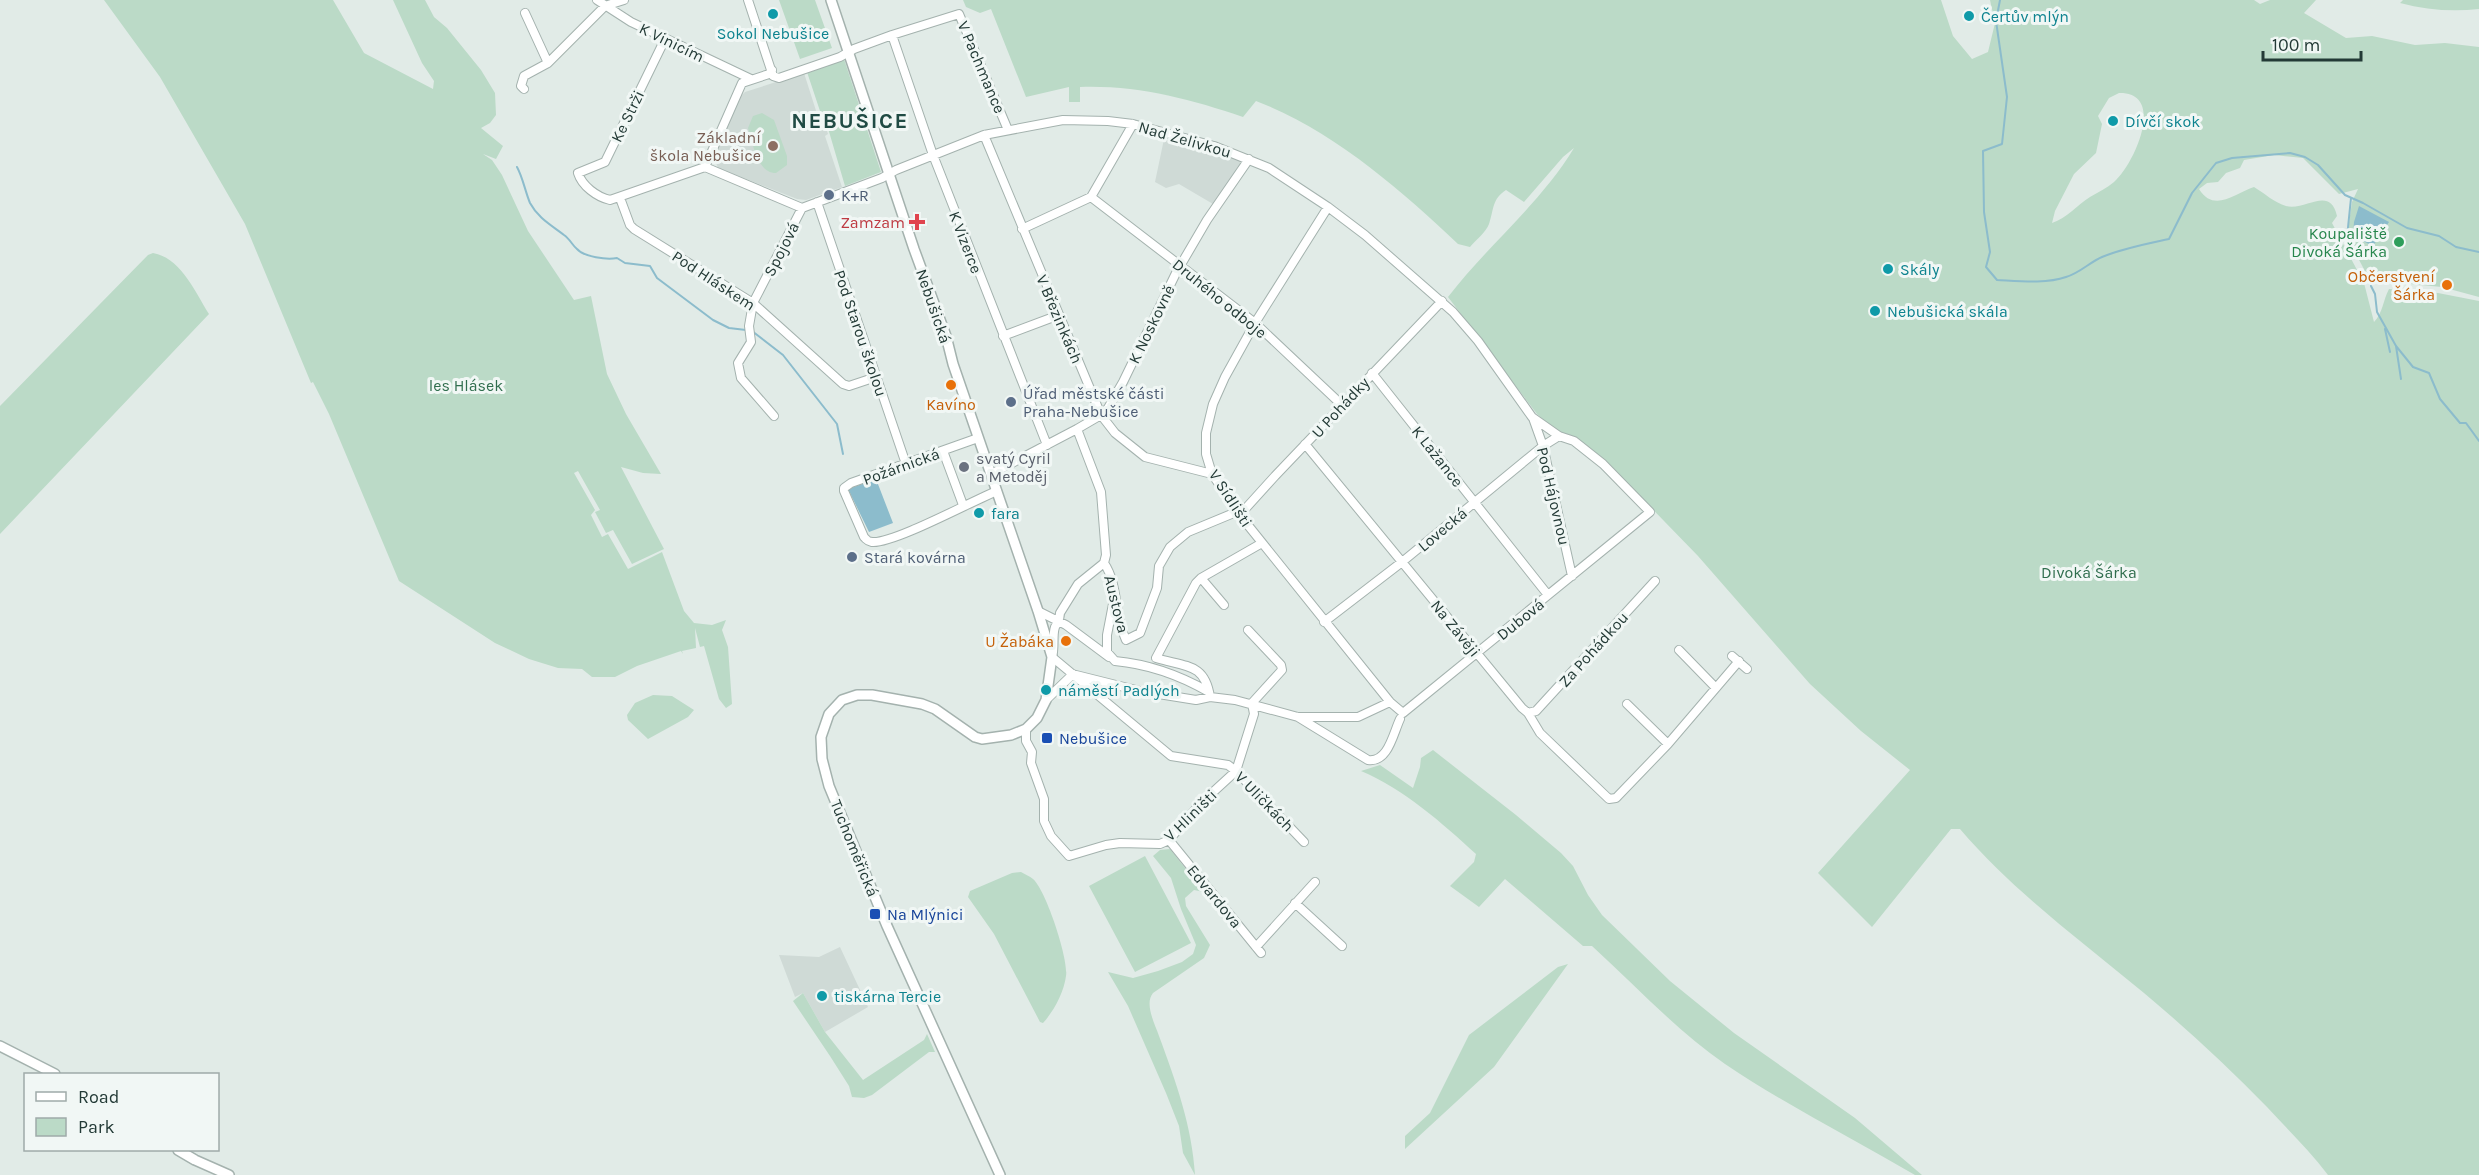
<svg xmlns="http://www.w3.org/2000/svg" width="2479" height="1175" font-family="Karla,sans-serif">
  <rect width="100%" height="100%" fill="#e1ebe7"/>
  <path fill="#cfdad6" d="M 804,73 L 819,120 L 823,119 L 828,134 L 825,136 L 842,187 L 806,200 L 797,199 L 718,168 L 714,157 L 741,96 L 745,92 Z
    M 1164,139 L 1243,161 L 1213,204 L 1179,184 L 1166,188 L 1155,182 Z
    M 840,947 L 868,1007 L 825,1032 L 803,993 L 795,997 L 779,955 L 819,957 Z"/>
  <path fill="#bbdac7" fill-rule="evenodd" d="M 104,0 L 333,0 L 364,53 L 433,89 L 434,81 L 422,63 L 393,0 L 425,0 L 434,17 L 447,28 L 481,70 L 495,93 L 496,115 L 490,123 L 481,128 L 503,146 L 496,159 L 483,154 L 492,160 L 502,175 L 528,231 L 574,300 L 591,296 L 607,374 L 626,414 L 661,474 L 643,473 L 621,467 L 664,549 L 632,564 L 613,530 L 606,533 L 595,512 L 600,510 L 578,471 L 574,473 L 595,510 L 591,515 L 602,537 L 608,534 L 628,569 L 662,552 L 684,611 L 694,623 L 712,625 L 726,620 L 722,630 L 728,647 L 732,704 L 726,708 L 719,699 L 704,646 L 700,647 L 695,628 L 696,648 L 682,651 L 683,654 L 681,651 L 637,666 L 615,677 L 592,677 L 582,669 L 558,668 L 529,659 L 495,643 L 399,581 L 329,414 L 313,382 L 311,383 L 245,224 L 160,77 Z
    M 779,0 L 815,0 L 832,48 L 800,59 Z
    M 963,0 L 1941,0 L 1953,36 L 1972,59 L 1988,52 L 1995,23 L 1990,0 L 2254,0 L 2260,4 L 2270,0 L 2316,0 L 2304,13 L 2346,38 L 2372,36 L 2415,45 L 2445,43 L 2479,47 L 2479,297 L 2442,287 L 2379,281 L 2367,275 L 2347,237 L 2352,202 L 2358,189 L 2339,194 L 2303,158 L 2274,155 L 2244,160 L 2240,168 L 2226,173 L 2218,182 L 2207,183 L 2199,189 C 2214,213 2234,194 2254,187 C 2264,193 2275,203 2286,206 C 2306,211 2330,185 2337,216 L 2332,223 L 2364,283 L 2374,322 C 2383,313 2383,300 2389,289 L 2438,293 L 2479,301 L 2479,1175 L 2328,1175 C 2309,1150 2288,1130 2267,1107 C 2228,1067 2187,1029 2144,993 C 2080,940 2014,892 1960,829 L 1951,829 L 1872,927 L 1818,873 L 1910,770 L 1861,731 L 1810,684 L 1698,556 L 1631,487 L 1578,442 L 1549,425 L 1537,414 L 1448,297 C 1488,245 1540,204 1574,148 L 1563,157 L 1524,202 L 1506,190 C 1492,199 1494,209 1489,224 C 1486,232 1476,240 1470,247 L 1458,244 C 1400,189 1332,130 1256,101 L 1243,117 C 1190,99 1137,85 1080,87 L 1080,102 L 1069,102 L 1069,87 L 1026,97 L 991,9 L 980,13 L 966,7 ZM 2119,93 C 2167,92 2134,165 2114,182 C 2107,188 2098,192 2090,197 C 2077,205 2067,218 2052,223 L 2055,211 L 2074,174 L 2096,153 L 2102,124 L 2098,116 L 2109,98 Z
    M 2403,0 L 2479,0 L 2479,9 C 2453,12 2426,10 2400,3 Z
    M 844,59 L 881,172 L 845,186 L 825,118 L 820,111 L 807,72 Z
    M 762,113 L 774,120 L 787,156 L 787,165 L 776,173 C 757,173 753,144 748,128 L 753,116 Z
    M 153,253 C 181,258 195,292 209,314 L 0,534 L 0,406 L 148,255 Z
    M 653,695 L 672,696 L 694,710 L 688,717 L 648,739 L 628,720 L 627,715 L 635,703 Z
    M 1433,750 L 1516,815 L 1561,853 L 1573,866 L 1588,895 L 1602,915 L 1670,981 L 1734,1033 L 1855,1118 L 1922,1175 L 1915,1175 C 1852,1138 1786,1105 1725,1064 C 1676,1030 1636,986 1592,946 L 1583,946 L 1505,879 L 1479,907 L 1450,886 L 1474,862 L 1476,854 C 1442,823 1404,789 1361,771 L 1380,765 L 1413,788 L 1420,767 L 1421,758 Z
    M 1170,849 L 1204,892 L 1194,890 L 1185,898 L 1186,906 L 1210,945 L 1204,958 L 1153,993 C 1144,1004 1155,1024 1159,1036 C 1176,1082 1192,1126 1195,1175 L 1183,1153 L 1179,1126 L 1166,1093 L 1128,1006 L 1108,972 L 1133,978 L 1158,971 L 1182,962 L 1193,954 L 1196,945 L 1181,909 L 1171,878 L 1153,856 L 1160,850 Z
    M 1145,856 L 1191,943 L 1135,972 L 1089,886 Z
    M 1021,872 C 1024,874 1030,876 1033,879 C 1046,890 1069,960 1066,976 C 1064,992 1054,1011 1043,1023 L 1040,1022 L 994,934 L 968,897 L 970,891 L 1012,873 Z
    M 1568,964 L 1494,1067 L 1405,1149 L 1405,1136 L 1430,1113 L 1469,1035 L 1558,967 Z
    M 803,993 L 825,1032 L 863,1080 L 924,1040 L 927,1034 L 935,1052 L 929,1052 L 872,1095 L 864,1098 L 852,1097 L 849,1086 L 830,1056 L 793,1001 Z"/>
  <path fill="#8cbccc" d="M 2359,206 L 2389,222 L 2373,246 L 2353,236 L 2354,222 Z
    M 876,479 L 893,523 L 869,532 L 848,489 Z"/>
  <g fill="none" stroke-linecap="round" stroke-linejoin="round">
    <path stroke="#8cbccc" stroke-width="2" d="M 2000,0 L 1996,21 L 2007,97 L 2002,144 L 1983,151 L 1984,212 L 1990,252 L 1986,267 L 1997,280 C 2018,281 2046,284 2066,277 C 2080,273 2090,262 2102,257 C 2124,248 2146,244 2169,239 L 2192,193 L 2216,163 L 2232,158 L 2290,153 L 2305,157 L 2318,165 L 2345,195 L 2363,203 L 2407,228 L 2439,236 L 2456,247 L 2479,252
      M 517,167 C 523,178 525,191 530,203 C 538,218 551,225 564,235 C 570,239 572,245 577,249 C 584,257 607,260 617,258 L 625,263 L 650,266 L 657,278 L 713,320 L 729,328 L 746,330
      M 2351,198 L 2347,237 L 2353,251
      M 2371,286 L 2375,294 L 2377,312 L 2396,346 L 2413,367 L 2429,373 L 2440,399 L 2460,423 L 2466,423 L 2479,441
      M 2385,329 L 2390,352
      M 752,331 L 783,355 L 837,424 L 843,454
      M 2396,346 L 2401,379"/>
    <defs>
      <path id="minor" d="M 597,0 L 631,22 L 751,79
        M 748,0 L 773,76 L 779,78 L 840,57 L 854,49 L 892,35 L 959,14 L 1008,130
        M 525,13 L 548,63 L 605,6 L 624,0
        M 892,35 L 933,155 L 1047,445
        M 665,39 L 605,162 L 578,173 C 582,186 597,197 610,200 L 705,167
        M 772,70 L 769,74 L 742,83 L 705,167 L 802,208 L 882,178 L 896,170 L 984,135 L 1063,120 L 1108,121 L 1133,124 L 1214,146 L 1269,168 L 1328,207 L 1365,235 L 1453,312 L 1478,341 L 1532,417 L 1559,436 L 1574,441 L 1603,464 L 1650,512 L 1403,713 L 1390,702 L 1243,519 L 1212,474 L 1206,454 L 1206,433 L 1213,404 L 1225,377 L 1255,323 L 1328,207
        M 524,89 L 521,86 L 524,76 L 548,63
        M 984,135 L 1101,415 L 1115,433 L 1145,457 L 1212,474
        M 1091,197 L 1255,323 L 1343,406
        M 620,198 L 630,225 L 634,229 L 753,303 L 843,384 L 849,386 L 876,377
        M 817,202 L 906,464
        M 1022,229 L 1091,197 L 1133,124
        M 1003,336 L 1059,315
        M 1372,373 L 1548,595
        M 774,416 L 741,378 L 738,363 L 751,342 L 749,326 L 753,303 L 802,208
        M 1533,418 L 1543,446 L 1572,576
        M 1077,429 L 1101,492 L 1106,555 L 1104,563 L 1078,584 L 1060,613 C 1060,620 1058,621 1055,627 C 1052,636 1055,648 1052,657 L 1171,756 L 1228,765 L 1236,771 L 1304,842
        M 978,438 L 851,483 L 844,488 L 844,491 L 864,537 C 868,541 867,541 872,542 C 893,544 972,501 997,491
        M 1305,444 L 1522,708 L 1528,713 L 1540,733 L 1609,799 L 1616,798 L 1668,744 L 1739,661
        M 943,451 L 963,505
        M 991,474 L 1077,429 L 1101,415 L 1108,408 L 1123,382 L 1176,273 L 1207,220 L 1249,159
        M 1104,563 C 1119,585 1114,615 1126,640 L 1140,633 L 1157,588 L 1159,566 L 1170,547 L 1188,532 L 1246,508 L 1275,476 L 1442,301
        M 1201,578 L 1224,605
        M 1113,604 L 1107,635 L 1107,652 L 1115,661 C 1148,664 1181,676 1209,692
        M 1038,611 L 1066,625 L 1109,657
        M 1324,622 L 1402,562 L 1543,446 L 1559,436
        M 1679,650 L 1716,688
        M 1732,656 L 1747,669
        M 1076,675 L 1140,691 L 1196,700 L 1210,697 L 1235,700 L 1298,717 L 1358,717 L 1390,702
        M 1210,697 C 1205,663 1186,667 1156,658 L 1196,583 L 1201,578 L 1262,543
        M 1046,700 L 1073,674
        M 1627,704 L 1668,744
        M 1528,713 L 1536,711 L 1655,581
        M 1298,717 L 1368,760 C 1388,763 1393,734 1400,719
        M 1026,729 L 1026,741 L 1032,752 L 1031,763 L 1044,799 L 1044,821 L 1051,836 L 1069,856 L 1106,845 L 1120,843 L 1160,844 L 1169,840 L 1200,804 L 1236,771 L 1254,714 L 1252,703 L 1282,670 L 1281,665 L 1248,630
        M 1169,840 L 1261,953
        M 1295,903 L 1342,946
        M 1256,947 L 1315,882"/>
      <path id="tertiary" d="M 831,0 L 914,249 L 946,336 L 953,364 L 1038,611 L 1052,657 L 1046,700 L 1037,718 L 1026,729 L 1011,735 L 982,739 L 975,737 L 935,709 L 922,704 L 872,695 L 857,695 L 842,700 L 829,714 L 821,737 L 822,759 L 829,786 L 887,926 L 1000,1175
        M 0,1046 L 55,1074
        M 178,1150 L 195,1160 L 229,1175"/>
    </defs>
    <use href="#minor" stroke="#a4b2ae" stroke-width="10"/>
    <use href="#tertiary" stroke="#a4b2ae" stroke-width="12"/>
    <use href="#minor" stroke="#fff" stroke-width="8"/>
    <use href="#tertiary" stroke="#fff" stroke-width="9"/>
  </g>
  <g fill="#0f9aa8" stroke="#f1f7f5" stroke-width="2">
    <circle cx="773" cy="14" r="6"/>
    <circle cx="1969" cy="16" r="6"/>
    <circle cx="2113" cy="121" r="6"/>
    <circle cx="1888" cy="269" r="6"/>
    <circle cx="1875" cy="311" r="6"/>
    <circle cx="979" cy="513" r="6"/>
    <circle cx="1046" cy="690" r="6"/>
    <circle cx="822" cy="996" r="6"/>
  </g>
  <circle fill="#8d6e63" stroke="#f1f7f5" stroke-width="2" cx="773" cy="146" r="6"/>
  <g fill="#5c6f8a" stroke="#f1f7f5" stroke-width="2">
    <circle cx="829" cy="195" r="6"/>
    <circle cx="1011" cy="402" r="6"/>
    <circle cx="852" cy="557" r="6"/>
  </g>
  <path fill="#e0444e" stroke="#f1f7f5" stroke-width="2" d="M914 213h6v6h6v6h-6v6h-6v-6h-6v-6h6z"/>
  <circle fill="#2e9e5b" stroke="#f1f7f5" stroke-width="2" cx="2399" cy="242" r="6"/>
  <g fill="#e8710a" stroke="#f1f7f5" stroke-width="2">
    <circle cx="2447" cy="285" r="6"/>
    <circle cx="951" cy="385" r="6"/>
    <circle cx="1066" cy="641" r="6"/>
  </g>
  <circle fill="#6b7280" stroke="#f1f7f5" stroke-width="2" cx="964" cy="467" r="6"/>
  <g fill="#1a4fb4" stroke="#f1f7f5" stroke-width="2">
    <rect x="1041" y="732" width="12" height="12" rx="3"/>
    <rect x="869" y="908" width="12" height="12" rx="3"/>
  </g>
  <g text-anchor="middle" stroke-width="6" stroke-linejoin="round" paint-order="stroke">
    <g font-size="16" fill="#0d838f" stroke="#f1f7f5" text-anchor="start">
      <text x="1981" y="22">Čertův mlýn</text>
      <text x="773" y="39" text-anchor="middle">Sokol Nebušice</text>
      <text x="2125" y="127">Dívčí skok</text>
      <text x="1900" y="275">Skály</text>
      <text x="1887" y="317">Nebušická skála</text>
      <text x="991" y="519">fara</text>
      <text x="1058" y="696">náměstí Padlých</text>
      <text x="834" y="1002">tiskárna Tercie</text>
    </g>
    <g font-size="16" fill="#233a36" stroke="#f1f7f5">
      <text transform="translate(672 42) rotate(26)" y="6">K Vinicím</text>
      <text transform="translate(982 67) rotate(67)" y="6">V Pachmance</text>
      <text transform="translate(627 116) rotate(-64)" y="6">Ke Strži</text>
      <text transform="translate(1185 139) rotate(16)" y="6">Nad Želivkou</text>
      <text transform="translate(966 242) rotate(69)" y="6">K Vizerce</text>
      <text transform="translate(781 249) rotate(-63)" y="6">Spojová</text>
      <text transform="translate(714 280) rotate(33)" y="6">Pod Hláskem</text>
      <text transform="translate(1220 298) rotate(39)" y="6">Druhého odboje</text>
      <text transform="translate(934 306) rotate(71)" y="6">Nebušická</text>
      <text transform="translate(1060 319) rotate(67)" y="6">V Březinkách</text>
      <text transform="translate(1151 324) rotate(-64)" y="6">K Noskovně</text>
      <text transform="translate(861 333) rotate(71)" y="6">Pod Starou školou</text>
      <text transform="translate(1340 407) rotate(-47)" y="6">U Pohádky</text>
      <text transform="translate(1438 456) rotate(52)" y="6">K Lažance</text>
      <text transform="translate(901 466) rotate(-20)" y="6">Požárnická</text>
      <text transform="translate(1554 496) rotate(77)" y="6">Pod Hájovnou</text>
      <text transform="translate(1231 498) rotate(57)" y="6">V Sídlišti</text>
      <text transform="translate(1442 529) rotate(-40)" y="6">Lovecká</text>
      <text transform="translate(1117 604) rotate(76)" y="6">Austova</text>
      <text transform="translate(1520 619) rotate(-39)" y="6">Dubová</text>
      <text transform="translate(1456 628) rotate(51)" y="6">Na Závěji</text>
      <text transform="translate(1593 649) rotate(-48)" y="6">Za Pohádkou</text>
      <text transform="translate(1265 801) rotate(46)" y="6">V Uličkách</text>
      <text transform="translate(1190 815) rotate(-44)" y="6">V Hliništi</text>
      <text transform="translate(855 848) rotate(68)" y="6">Tuchoměřická</text>
      <text transform="translate(1215 896) rotate(51)" y="6">Edvardova</text>
    </g>
    <g font-size="16" fill="#785e54" stroke="#f1f7f5" text-anchor="end">
      <text x="761" y="143">Základní<tspan x="761" dy="18">škola Nebušice</tspan></text>
    </g>
    <g font-size="16" fill="#4e5e75" stroke="#f1f7f5" text-anchor="start">
      <text x="841" y="201">K+R</text>
      <text x="1023" y="399">Úřad městské části<tspan x="1023" dy="18">Praha-Nebušice</tspan></text>
      <text x="864" y="563">Stará kovárna</text>
    </g>
    <g font-size="16" fill="#be3a42" stroke="#f1f7f5" text-anchor="end">
      <text x="905" y="228">Zamzam</text>
    </g>
    <g font-size="16" fill="#27864d" stroke="#f1f7f5" text-anchor="end">
      <text x="2387" y="239">Koupaliště<tspan x="2387" dy="18">Divoká Šárka</tspan></text>
    </g>
    <g font-size="16" fill="#c56008" stroke="#f1f7f5" text-anchor="end">
      <text x="2435" y="282">Občerstvení<tspan x="2435" dy="18">Šárka</tspan></text>
      <text x="951" y="410" text-anchor="middle">Kavíno</text>
      <text x="1054" y="647">U Žabáka</text>
    </g>
    <g font-size="16" fill="#306e4e" stroke="#f1f7f5">
      <text x="466" y="391">les Hlásek</text>
      <text x="2089" y="578">Divoká Šárka</text>
    </g>
    <g font-size="16" fill="#5b616d" stroke="#f1f7f5" text-anchor="start">
      <text x="976" y="464">svatý Cyril<tspan x="976" dy="18">a Metoděj</tspan></text>
    </g>
    <g font-size="16" fill="#164399" stroke="#f1f7f5" text-anchor="start">
      <text x="1059" y="744">Nebušice</text>
      <text x="887" y="920">Na Mlýnici</text>
    </g>
    <g font-size="22" font-weight="bold" letter-spacing="1.5" fill="#204b44" stroke="#f1f7f5">
      <text x="850" y="128">NEBUŠICE</text>
    </g>
  </g>
  <rect x="24" y="1073" width="195" height="78" fill="#f1f7f5" stroke="#9faba9" stroke-width="1.5"/>
  <rect x="36" y="1092" width="30" height="9" fill="#ffffff" stroke="#9faba9" stroke-width="1.5"/>
  <text x="78" y="1103" font-size="18" fill="#233a36">Road</text>
  <rect x="36" y="1118" width="30" height="18" fill="#bbdac7" stroke="#9faba9" stroke-width="1.5"/>
  <text x="78" y="1133" font-size="18" fill="#233a36">Park</text>
  <path d="M2263 51v9h98v-9" fill="none" stroke="#233a36" stroke-width="3"/>
  <text x="2272" y="51" font-size="18" fill="#233a36" stroke="#f1f7f5" stroke-width="4.5" paint-order="stroke">100 m</text>
</svg>
